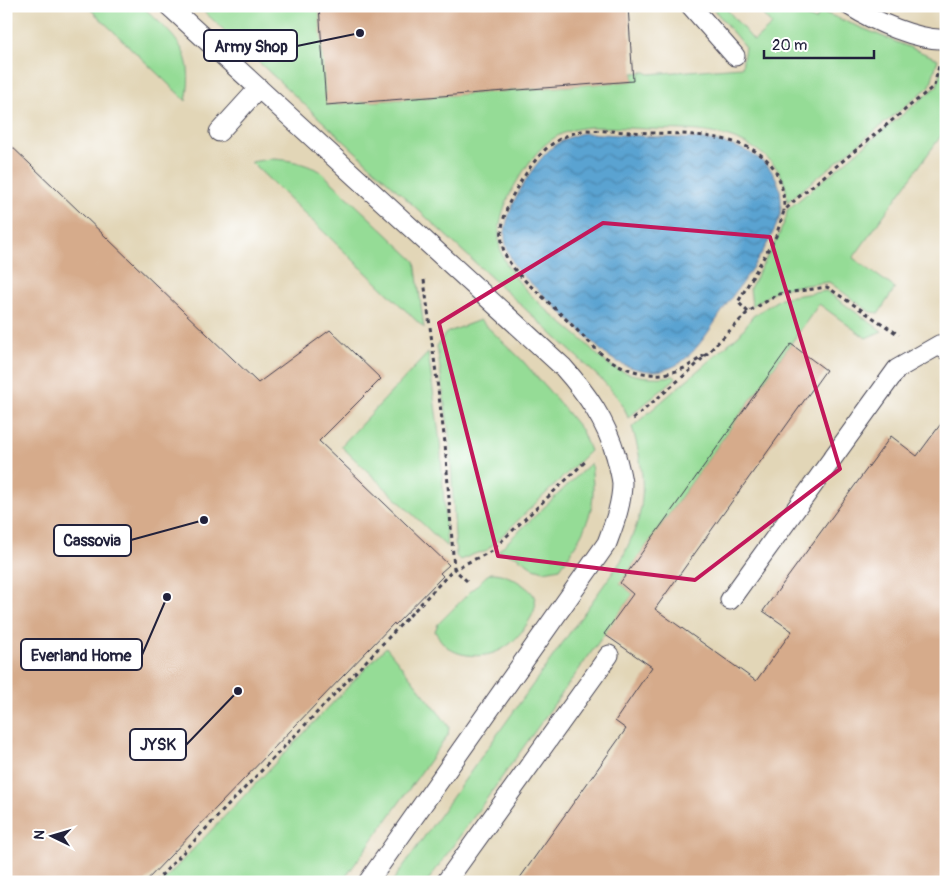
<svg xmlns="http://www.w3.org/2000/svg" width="952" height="888" font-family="Pangolin,sans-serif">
  <defs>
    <pattern id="water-waves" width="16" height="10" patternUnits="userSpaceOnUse" patternTransform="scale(1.25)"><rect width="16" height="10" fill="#5aa3d1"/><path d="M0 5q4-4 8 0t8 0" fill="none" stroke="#4a84ab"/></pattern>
  </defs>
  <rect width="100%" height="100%" fill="#fff"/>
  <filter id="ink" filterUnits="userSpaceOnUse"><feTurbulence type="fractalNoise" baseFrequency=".02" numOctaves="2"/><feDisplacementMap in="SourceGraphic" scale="10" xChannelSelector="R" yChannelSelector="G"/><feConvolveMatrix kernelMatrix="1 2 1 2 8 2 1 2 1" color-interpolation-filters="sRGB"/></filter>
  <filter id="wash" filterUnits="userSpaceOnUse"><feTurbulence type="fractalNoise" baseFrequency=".0096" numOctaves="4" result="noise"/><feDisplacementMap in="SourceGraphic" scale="20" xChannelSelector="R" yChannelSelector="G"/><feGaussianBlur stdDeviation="1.12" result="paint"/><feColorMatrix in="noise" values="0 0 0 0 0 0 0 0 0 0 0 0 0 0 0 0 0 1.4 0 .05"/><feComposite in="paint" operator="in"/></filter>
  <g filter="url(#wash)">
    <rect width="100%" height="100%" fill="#eee5c8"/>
    <path fill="#e2d6b7" d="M 6,6 L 778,6 L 816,20 L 821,6 L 946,6 L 946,882 L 6,882 Z"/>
    <path fill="#95dc96" stroke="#5c7f68" d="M 87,6 L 142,6 C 176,38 196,51 186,101 Z
      M 198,6 L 319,6 L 327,105 L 633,81 L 633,73 L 645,72 L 649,74 L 742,67 L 745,47 L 711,6 L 724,6 L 754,41 L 772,25 L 755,6 L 778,6 L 816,20 L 820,11 L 938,59 L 930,86 L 787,202 C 788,161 747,139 712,133 C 692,129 671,130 650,129 C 630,128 609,127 589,127 C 558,130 541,144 525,169 C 511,189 498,214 499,240 C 500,276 554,316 580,338 C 590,347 600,359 611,366 C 631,377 652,379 674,376 L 676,378 L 628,418 C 624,403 613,392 603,381 Z
      M 944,60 L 946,60 L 946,129 L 853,258 L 895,288 L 879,313 L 870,312 L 829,282 L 778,289 L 752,306 L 750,288 L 779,235 L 786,218 L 787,210 L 937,86 Z
      M 269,159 C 288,159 303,163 320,171 L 415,261 L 424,328 L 251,162 Z
      M 826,291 L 882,331 L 866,338 L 819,304 L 620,583 L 633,594 L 427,882 L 392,882 L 621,561 C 626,550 631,540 635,529 C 648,496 642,459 632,427 L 740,334 L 753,316 L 781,298 Z
      M 480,320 L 521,359 L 558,401 L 582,431 L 590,451 L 485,552 L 477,553 L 460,560 L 456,556 L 450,442 L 437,346 L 446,333 Z
      M 428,353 L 440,442 L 447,547 L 341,446 Z
      M 591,463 C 592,472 593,481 593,490 C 594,518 576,546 560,568 L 544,571 L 534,568 L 516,556 L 498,551 Z
      M 491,573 C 503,573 513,578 523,585 C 528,589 533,592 535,599 C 537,608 532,616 527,624 C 513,646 494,659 467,655 C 452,653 442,645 435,631 L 438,624 L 486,576 Z
      M 386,647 L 446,722 L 449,727 L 448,735 L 342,882 L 162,882 Z"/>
    <path fill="url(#water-waves)" stroke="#3e6286" d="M 583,133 L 696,139 C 733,142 781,156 781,201 C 781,206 781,212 780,216 C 769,247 748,274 729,301 C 714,322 695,359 670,368 C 649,376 624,367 606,355 L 517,270 C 511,259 506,250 505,238 C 503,211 536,157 558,143 C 566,138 575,135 583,133 Z"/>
    <g id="blocks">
      <path fill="#d6ab8b" d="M 319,6 L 628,6 L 633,81 L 326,105 Z
        M 6,141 L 258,383 L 330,330 L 381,379 L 319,441 L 449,565 L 440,573 L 443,576 L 395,625 L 394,623 L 145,882 L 6,882 Z
        M 791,344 L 826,370 L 655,609 L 756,681 L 792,631 L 763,611 L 891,436 L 917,456 L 946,417 L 946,882 L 517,882 L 626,729 L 615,721 L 652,667 L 604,634 L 633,594 L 620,583 Z"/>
    </g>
  </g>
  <g filter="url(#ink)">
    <use href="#blocks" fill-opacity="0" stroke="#413f50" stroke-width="1"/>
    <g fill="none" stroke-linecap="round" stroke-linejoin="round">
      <defs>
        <path id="lane" d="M 169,6 L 563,367 C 587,394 606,421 616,456 C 618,464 621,474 622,483 C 622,504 614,524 607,543 L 368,882
          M 691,6 L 735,56
          M 850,6 C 874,21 918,41 946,39
          M 219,132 L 259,88
          M 730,600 L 897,369 L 939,345 L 946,350
          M 446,882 L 609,655"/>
      </defs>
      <use href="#lane" stroke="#413f50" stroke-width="21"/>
      <path stroke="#413f50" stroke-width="3" stroke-dasharray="4 4" stroke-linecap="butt" d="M 748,312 L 738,302 L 776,236 L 784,211 L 795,200 L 934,86 L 939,66
        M 705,355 C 698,359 690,366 682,369 C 653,381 622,371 599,352 C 581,334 563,316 545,299 C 532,287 517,275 508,260 C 492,233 509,198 525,175 C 541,150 556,136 586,130 C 608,131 630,132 652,133 C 689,134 758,134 777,174 C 783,186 784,198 784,211
        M 633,419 L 693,368 L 748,312 L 779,294 L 827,287 L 899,335
        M 944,422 L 946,422
        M 467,581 L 454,569 L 490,552 L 587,460
        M 155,882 L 454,569 L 445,443 L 424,280"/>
      <use href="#lane" stroke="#fff" stroke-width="19"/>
    </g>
  </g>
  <path fill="none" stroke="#c2185b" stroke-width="4" stroke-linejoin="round" d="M 603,223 L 770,237 L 840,469 L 695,580 L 498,556 L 439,323 Z"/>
  <path fill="none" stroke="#22223b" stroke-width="2" d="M360 33L297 46M204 520L131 540M167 597L142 655M238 691L186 745"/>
  <g fill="#22223b" stroke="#fff" stroke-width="2">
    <circle cx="360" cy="33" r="5"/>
    <circle cx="204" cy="520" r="5"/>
    <circle cx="167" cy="597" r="5"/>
    <circle cx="238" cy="691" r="5"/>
  </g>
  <g fill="#fff" stroke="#22223b" stroke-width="2">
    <rect x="204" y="30" width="93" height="31" rx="5"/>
    <rect x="54" y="525" width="77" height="31" rx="5"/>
    <rect x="21" y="639" width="121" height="31" rx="5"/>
    <rect x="130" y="729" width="56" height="31" rx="5"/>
  </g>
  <g font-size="16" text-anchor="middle" font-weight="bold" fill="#22223b">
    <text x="251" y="52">Army Shop</text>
    <text x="92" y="546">Cassovia</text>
    <text x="81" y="661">Everland Home</text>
    <text x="158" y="750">JYSK</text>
  </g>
  <rect width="952" height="888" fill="none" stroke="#fff" stroke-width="25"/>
  <g transform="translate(52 836) rotate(275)" stroke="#ffffff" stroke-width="4" paint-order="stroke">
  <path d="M0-4L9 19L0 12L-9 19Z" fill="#22223b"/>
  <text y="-8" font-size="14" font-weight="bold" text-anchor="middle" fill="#22223b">N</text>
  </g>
  <path d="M764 50v8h110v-8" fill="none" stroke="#22223b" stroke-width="2.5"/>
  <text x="772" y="50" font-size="15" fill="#22223b" stroke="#ffffff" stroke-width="4" paint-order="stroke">20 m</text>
</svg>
